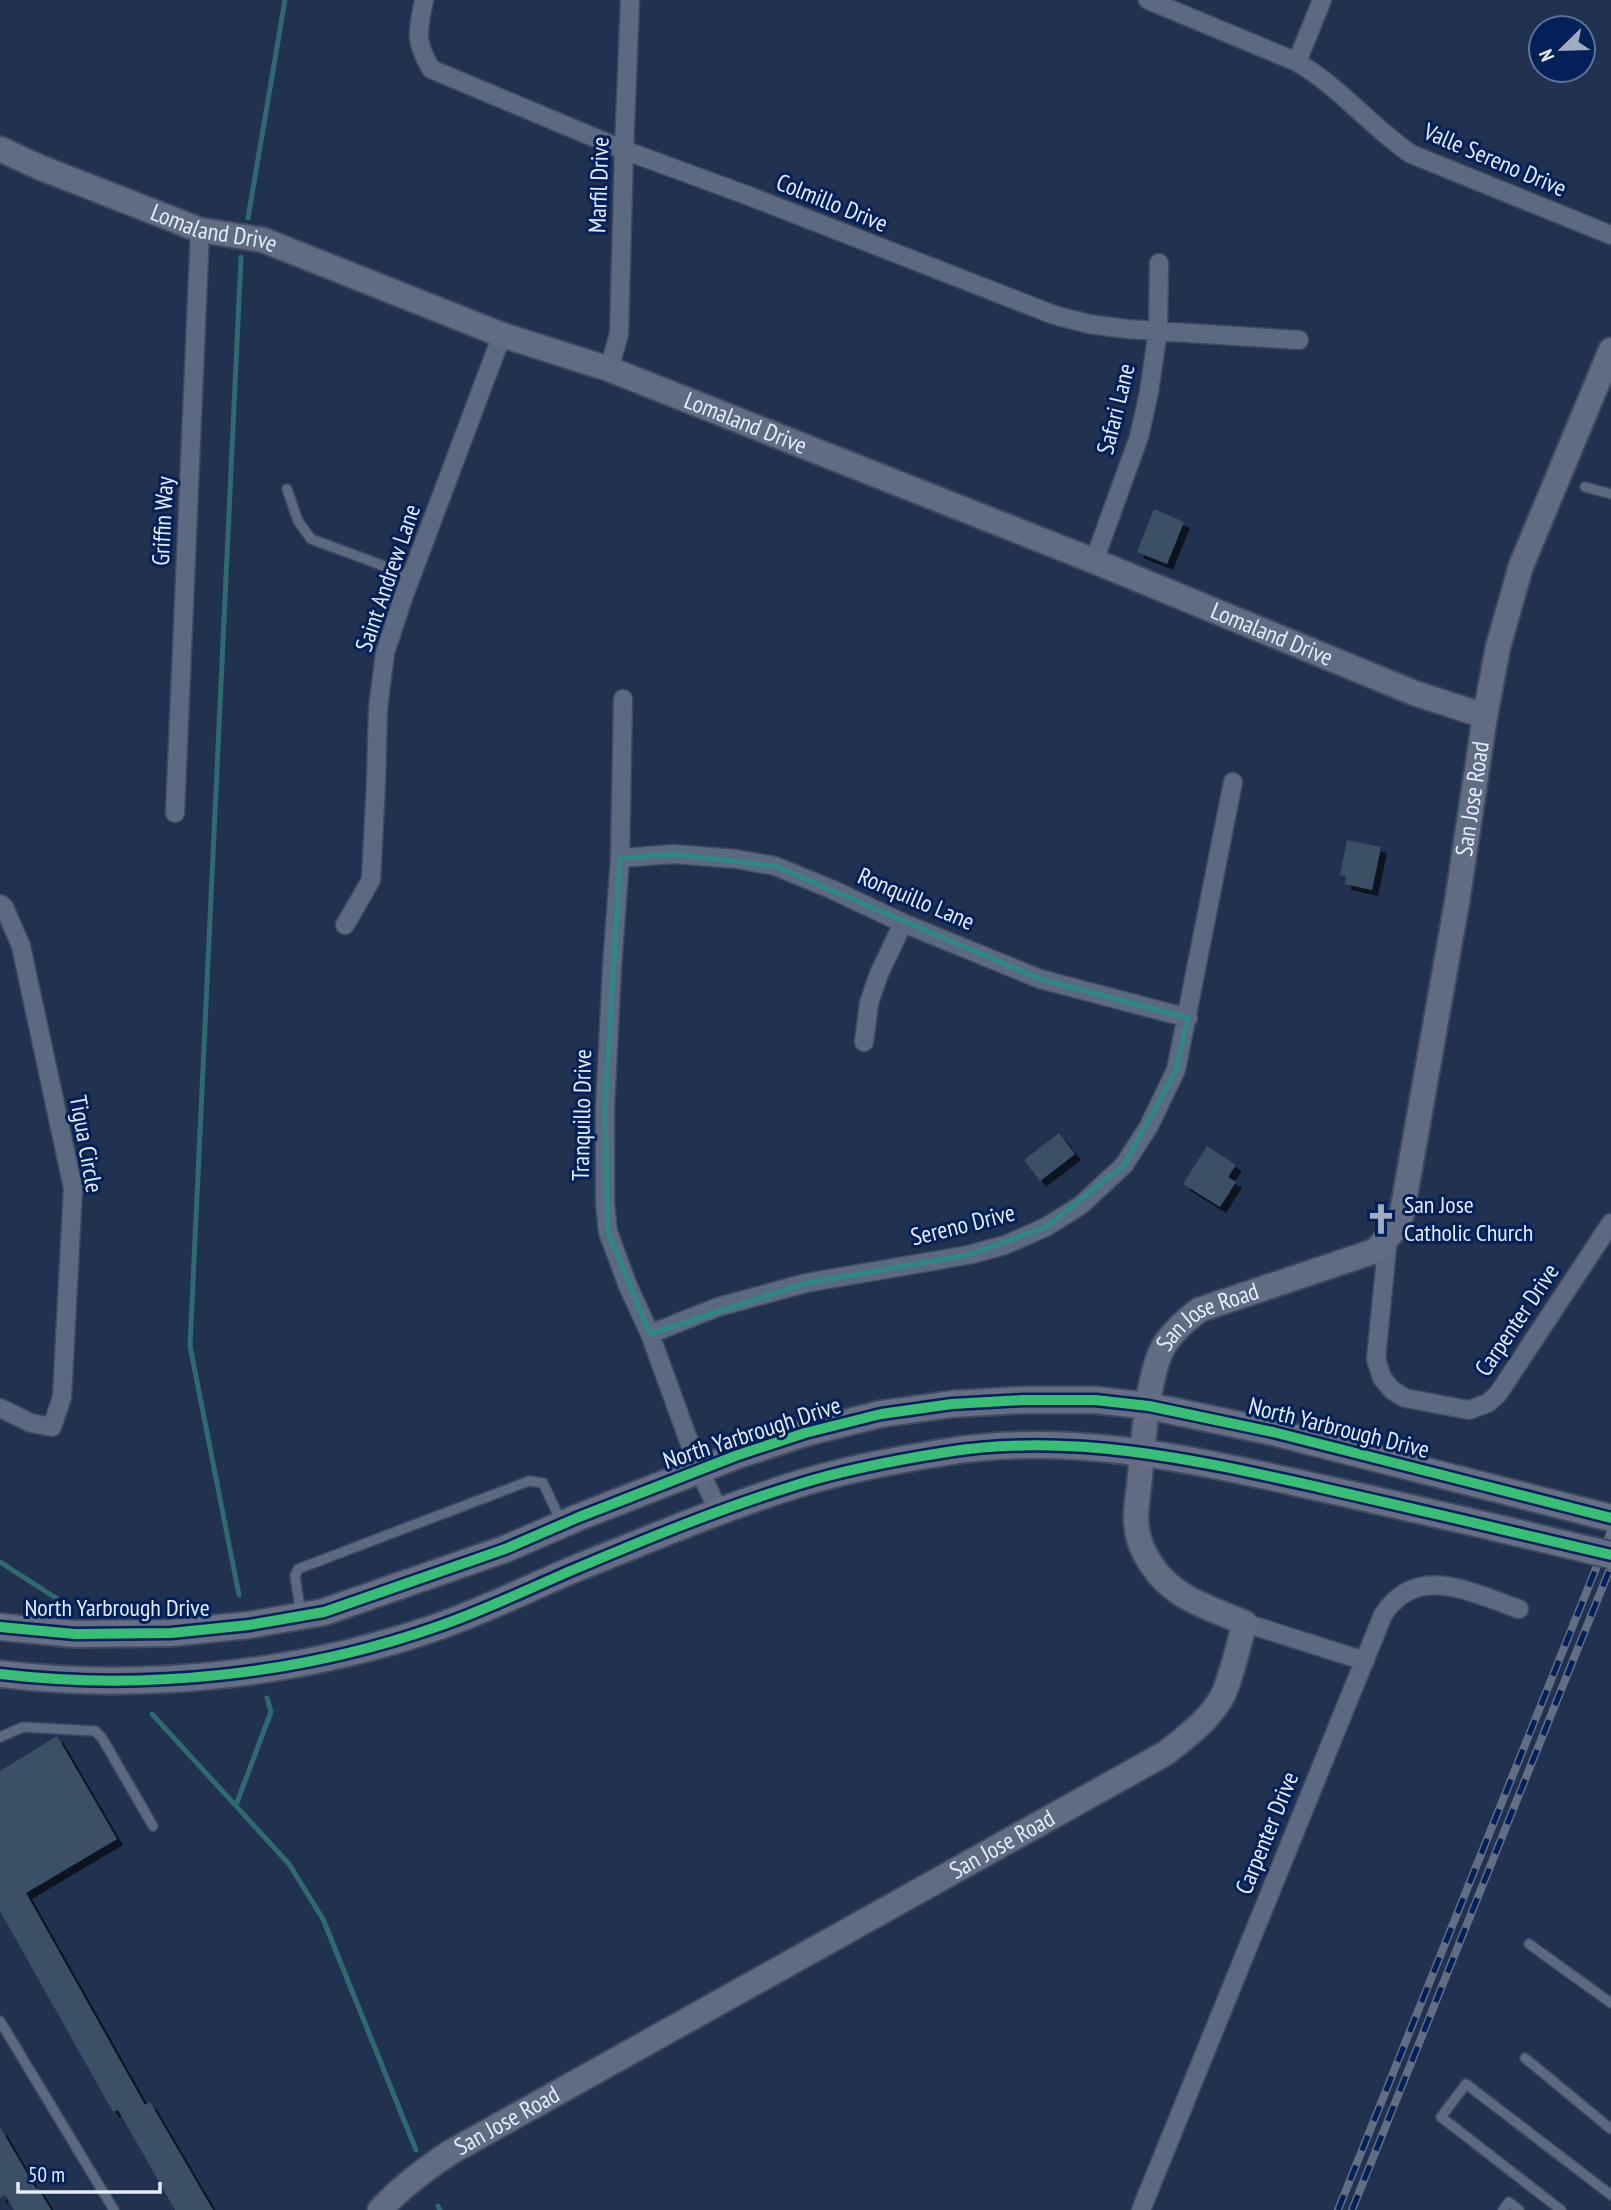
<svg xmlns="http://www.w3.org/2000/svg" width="1611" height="2210" font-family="'PT Sans Narrow',sans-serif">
  <defs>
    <filter id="shadow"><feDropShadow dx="6" dy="6" stdDeviation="0" flood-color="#0009"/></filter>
  </defs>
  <rect width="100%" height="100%" fill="#203250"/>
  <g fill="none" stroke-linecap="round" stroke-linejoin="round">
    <path stroke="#2f6a71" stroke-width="5" d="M 248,218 L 285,0
      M 0,1562 L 56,1598
      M 239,1595 L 190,1346 L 241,257
      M 152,1714 L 289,1864 L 323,1919 L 416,2150
      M 236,1805 L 271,1712 L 267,1698
      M 438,2206 L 440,2210"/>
  </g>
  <path fill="#3b4f65" filter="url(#shadow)" d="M 1154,509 L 1184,522 L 1167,564 L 1137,552 Z
    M 1347,840 L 1381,847 L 1372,890 L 1345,884 L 1346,876 L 1340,875 Z
    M 1059,1133 L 1075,1154 L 1040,1181 L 1024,1160 Z
    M 1207,1146 L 1236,1165 L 1228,1177 L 1236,1182 L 1220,1207 L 1183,1184 Z
    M 57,1736 L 117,1839 L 26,1893 L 145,2105 L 150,2102 L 213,2210 L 175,2210 L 118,2110 L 113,2112 L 0,1911 L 0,1771 Z
    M 0,2127 L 36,2189 L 38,2188 L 51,2210 L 14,2210 L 5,2195 L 0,2198 Z"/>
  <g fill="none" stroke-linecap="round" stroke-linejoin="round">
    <defs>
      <path id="lane" d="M 1585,487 L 1611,494
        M 287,489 L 298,521 L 311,539 L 411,576
        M 301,1614 L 295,1576 L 298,1569 L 529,1481 L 543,1483 L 561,1521
        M 0,1737 L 23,1727 L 95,1731 L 102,1738 L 153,1826
        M 1529,1944 L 1611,2003
        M 0,2021 L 114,2210
        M 1525,2058 L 1611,2129
        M 1503,2210 L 1509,2202 L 1519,2210
        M 1561,2210 L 1441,2117 L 1466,2084 L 1611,2195"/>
      <path id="street" d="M 424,0 C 418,31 414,40 431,69 L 624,150 L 749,196 L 1054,315 L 1089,324 L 1126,329 L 1299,340
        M 1148,0 L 1297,62 C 1341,88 1369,125 1411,154 L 1611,235
        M 1297,62 L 1322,0
        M 609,369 L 619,334 L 624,150 L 630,0
        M 1094,561 L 1139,437 L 1149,392 L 1158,330 L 1159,263
        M 623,699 L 620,858 L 612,967 L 605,1108 L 605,1203 L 608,1232 L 628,1286 L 650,1334 L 699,1469 L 719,1512
        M 175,813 L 200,230
        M 620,858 L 674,854 L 736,859 L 775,866 L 831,889 L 903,923 L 1040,979 L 1188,1018
        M 0,904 L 4,907 L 21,946 L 73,1188 L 62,1397 L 52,1427 L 31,1423 L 0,1408
        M 345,925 L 371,880 L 376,782 L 378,708 L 385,653 L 403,598 L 502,335
        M 864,1042 L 869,1003 L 879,974 L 903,923
        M 1388,1238 L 1376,1359 L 1382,1378 L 1392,1390 L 1405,1398 L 1469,1410 L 1488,1403 L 1498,1394 L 1611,1223
        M 650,1334 L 718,1307 L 806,1283 L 968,1255 L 1005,1245 L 1046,1227 L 1081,1205 L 1124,1165 L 1149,1126 L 1176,1070 L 1233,782
        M 1245,1623 L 1365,1661
        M 1141,2210 L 1383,1615 C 1417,1562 1472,1593 1519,1609"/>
      <g id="secondary">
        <path id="s1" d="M 0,149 L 39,167 L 200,230 L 263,240 L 502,335 L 609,369 L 1094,561 L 1414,693 L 1485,716"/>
        <path id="s2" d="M 380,2210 C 401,2187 425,2169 451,2152 L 1166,1753 C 1187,1736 1212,1718 1224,1693 C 1233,1671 1238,1646 1245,1623 C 1210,1608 1172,1598 1151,1564 C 1142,1551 1136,1534 1136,1518 C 1136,1504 1139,1490 1140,1476 C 1143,1442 1148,1371 1165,1344 C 1174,1330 1186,1320 1199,1310 L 1375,1251 L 1396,1228 L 1402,1213 L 1457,902 L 1485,716 L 1498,647 L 1521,566 L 1611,350"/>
      </g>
      <path id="primary" d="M 0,1627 L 75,1634 L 171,1633 L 249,1625 L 324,1612 L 505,1549 L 579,1517 L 738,1455 L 805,1433 L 881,1414 L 952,1404 L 1024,1400 L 1095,1400 L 1149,1406 L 1273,1432 L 1611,1518
        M 0,1674 C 144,1691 297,1675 434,1628 C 484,1611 531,1587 579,1567 C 650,1539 720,1509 792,1486 C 842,1470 895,1460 946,1452 C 1067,1432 1186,1458 1303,1484 C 1375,1500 1447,1516 1518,1533"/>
    </defs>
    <use href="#lane" stroke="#3f4a60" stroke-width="12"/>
    <use href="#street" stroke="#3f4a60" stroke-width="21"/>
    <use href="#secondary" stroke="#3f4a60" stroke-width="28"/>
    <use href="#primary" stroke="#3f4a60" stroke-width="30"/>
    <use href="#lane" stroke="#5b6981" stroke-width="9"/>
    <use href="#street" stroke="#5b6981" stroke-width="18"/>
    <use href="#secondary" stroke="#616c83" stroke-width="24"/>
    <use href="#primary" stroke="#666e86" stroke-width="26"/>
    <defs>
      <path id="rail" d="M 1338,2210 L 1611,1531
        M 1352,2210 L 1611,1566"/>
    </defs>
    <use href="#rail" stroke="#616e83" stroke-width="8"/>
    <use href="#rail" stroke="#032158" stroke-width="5" stroke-dasharray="16" stroke-linecap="butt"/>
    <defs>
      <path id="primary-bridge" d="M 1518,1533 L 1611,1555"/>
    </defs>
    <use href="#primary-bridge" stroke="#3f4a60" stroke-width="30" stroke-linecap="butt"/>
    <use href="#primary-bridge" stroke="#666e86" stroke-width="26"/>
    <defs>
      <path id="cycleway" d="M 0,1627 L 75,1634 L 171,1633 L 249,1625 L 324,1612 L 505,1549 L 579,1517 L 738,1455 L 805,1433 L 881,1414 L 952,1404 L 1024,1400 L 1095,1400 L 1149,1406 L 1273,1432 L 1611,1518
        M 0,1674 C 143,1691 300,1675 436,1627 C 483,1611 528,1589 575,1569 C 646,1539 719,1509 793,1486 C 842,1470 896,1460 947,1452 C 1073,1432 1196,1460 1318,1487 C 1416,1509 1513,1532 1611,1555"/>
    </defs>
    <use href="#cycleway" stroke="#032158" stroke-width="15"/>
    <use href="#cycleway" stroke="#3abd76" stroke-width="10"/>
  </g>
  <path fill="none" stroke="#2f8883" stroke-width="5" stroke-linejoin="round" d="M 674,854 L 775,866 L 1040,979 L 1188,1018 L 1176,1070 L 1124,1165 L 1046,1227 L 968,1255 L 806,1283 L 650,1334 L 608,1232 L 605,1108 L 620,858 Z"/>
  <defs>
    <symbol id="church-bare" viewBox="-9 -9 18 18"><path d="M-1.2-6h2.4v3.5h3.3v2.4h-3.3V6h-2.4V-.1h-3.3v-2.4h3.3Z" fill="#9fabbe" stroke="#032158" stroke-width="2.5" paint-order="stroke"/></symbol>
  </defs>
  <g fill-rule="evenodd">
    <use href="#church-bare" x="1359" y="1197" width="44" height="44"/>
  </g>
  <g text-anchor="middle" stroke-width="6" stroke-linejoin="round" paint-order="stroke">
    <g font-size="24" fill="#e3ecfa" stroke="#032158">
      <text transform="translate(1495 160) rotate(23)" y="8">Valle Sereno Drive</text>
      <text transform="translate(599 185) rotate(-88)" y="8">Marfil Drive</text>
      <text transform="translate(832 203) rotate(22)" y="8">Colmillo Drive</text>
      <text dy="8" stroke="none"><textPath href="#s1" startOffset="229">Lomaland Drive</textPath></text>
      <text transform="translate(1116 409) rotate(-76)" y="8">Safari Lane</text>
      <text dy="8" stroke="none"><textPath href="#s1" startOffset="796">Lomaland Drive</textPath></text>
      <text transform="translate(163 521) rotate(-87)" y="8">Griffin Way</text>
      <text transform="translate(388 578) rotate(-71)" y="8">Saint Andrew Lane</text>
      <text dy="8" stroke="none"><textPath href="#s1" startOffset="1363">Lomaland Drive</textPath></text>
      <text dy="8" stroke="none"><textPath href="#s2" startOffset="2109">San Jose Road</textPath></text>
      <text transform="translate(916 899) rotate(23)" y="8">Ronquillo Lane</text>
      <text transform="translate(582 1115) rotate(-89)" y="8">Tranquillo Drive</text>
      <text transform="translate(86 1144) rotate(80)" y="8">Tigua Circle</text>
      <text transform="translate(963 1225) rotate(-14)" y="8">Sereno Drive</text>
      <text transform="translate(1517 1320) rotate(-56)" y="8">Carpenter Drive</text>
      <text dy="8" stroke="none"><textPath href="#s2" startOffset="1460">San Jose Road</textPath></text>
      <text transform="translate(1339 1428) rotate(14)" y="8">North Yarbrough Drive</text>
      <text transform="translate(752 1433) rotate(-18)" y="8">North Yarbrough Drive</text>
      <text x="117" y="1616">North Yarbrough Drive</text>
      <text transform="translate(1267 1833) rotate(-68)" y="8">Carpenter Drive</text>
      <text dy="8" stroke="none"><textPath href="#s2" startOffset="723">San Jose Road</textPath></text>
      <text dy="8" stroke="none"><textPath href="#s2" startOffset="156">San Jose Road</textPath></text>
    </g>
    <g font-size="24" fill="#e3ecfa" stroke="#032158" text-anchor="start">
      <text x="1404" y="1213">San Jose<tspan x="1404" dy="28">Catholic Church</tspan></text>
    </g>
  </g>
  <g transform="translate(1562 49) rotate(247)"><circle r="33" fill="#032158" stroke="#5d7299" stroke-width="2"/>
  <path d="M0-5L12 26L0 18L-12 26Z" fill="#9fabbe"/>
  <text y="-10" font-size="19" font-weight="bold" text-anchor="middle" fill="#e3ecfa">N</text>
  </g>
  <path d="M18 2182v10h142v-10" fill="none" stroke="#e3ecfa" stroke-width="3.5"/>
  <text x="28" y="2182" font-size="21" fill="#e3ecfa" stroke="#032158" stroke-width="5" paint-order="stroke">50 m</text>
</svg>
